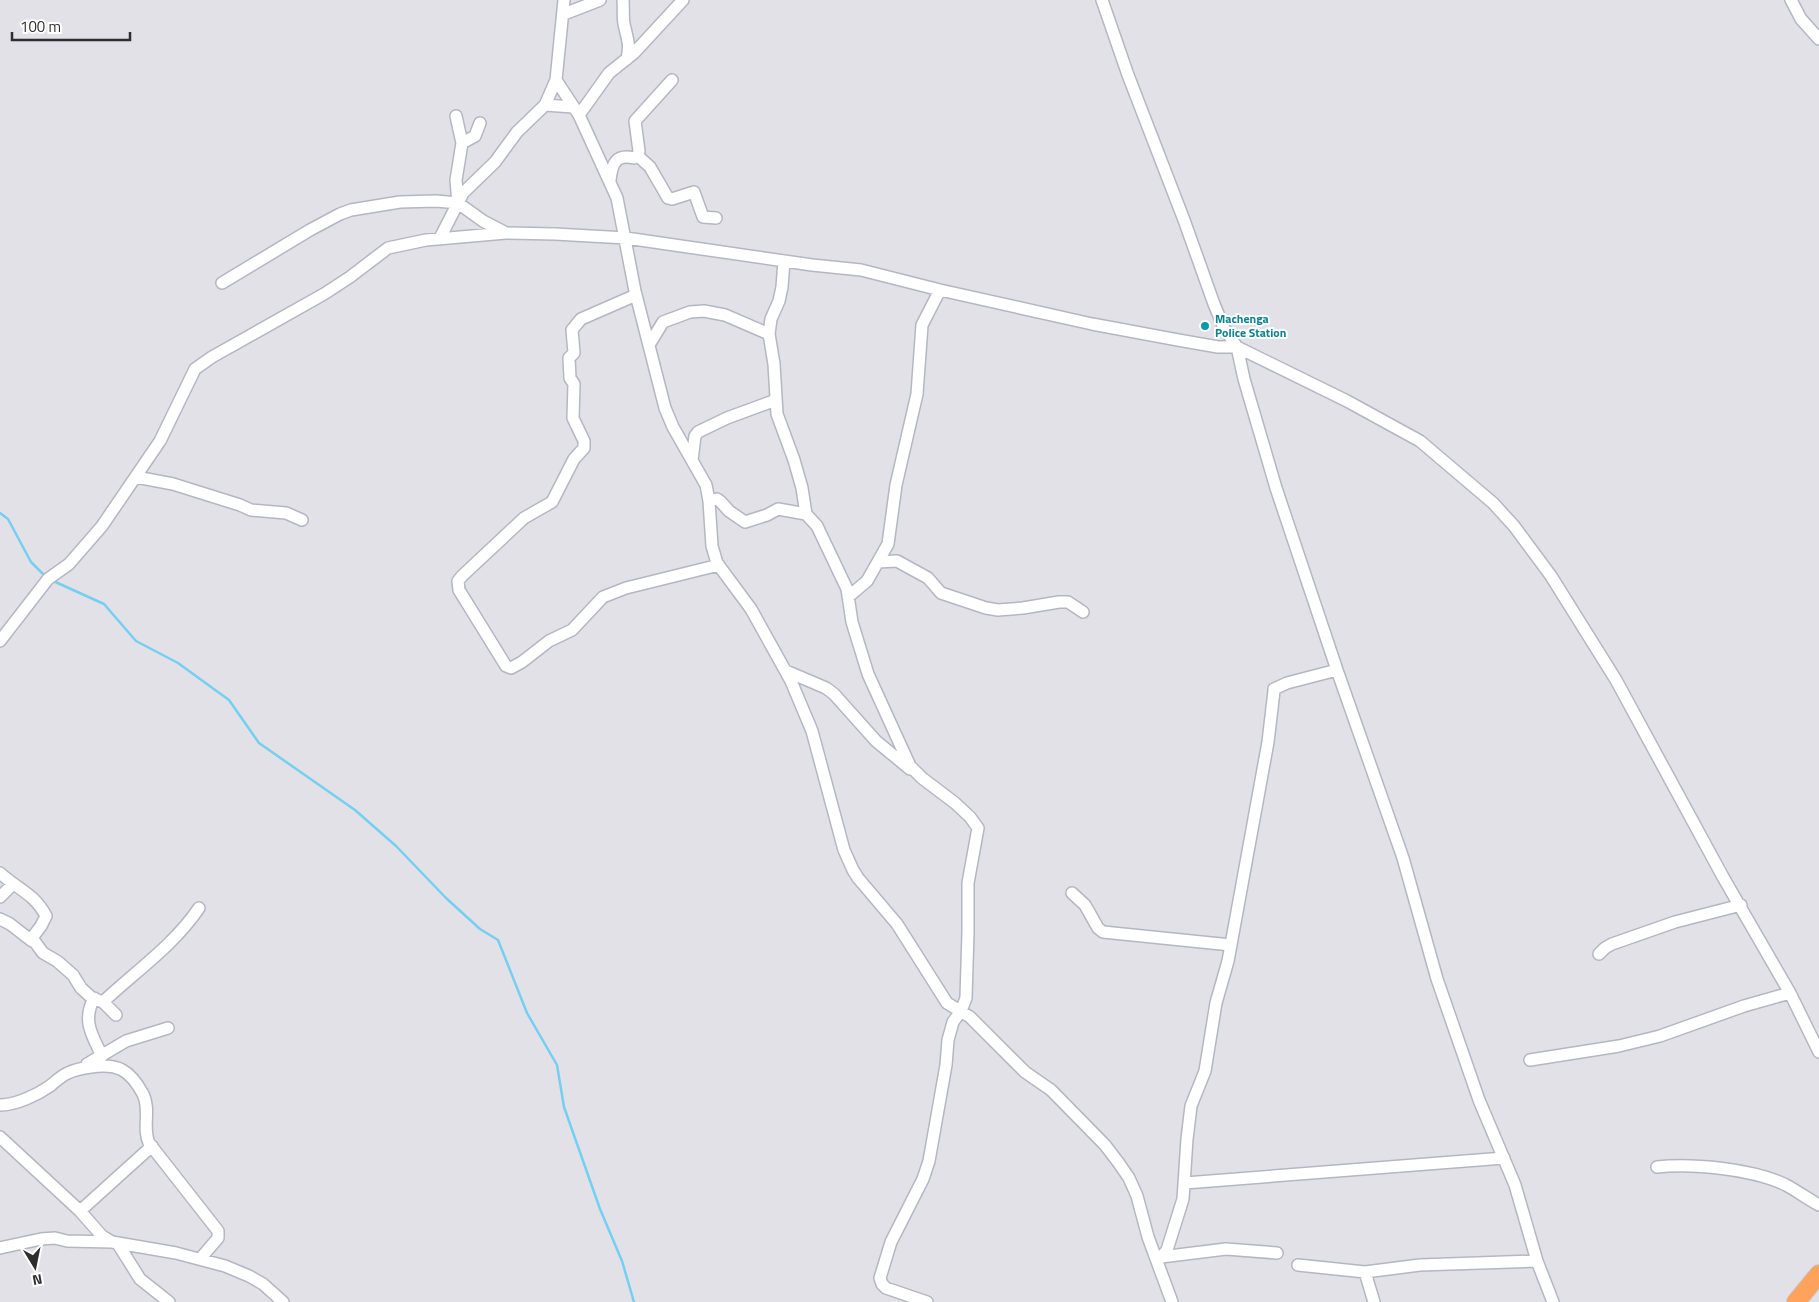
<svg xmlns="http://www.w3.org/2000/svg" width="1819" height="1302" font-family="'Titillium Web',sans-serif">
  <rect width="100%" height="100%" fill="#efe9e1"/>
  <path fill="#e3e1e8" d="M 0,0 L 1819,0 L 1819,1302 L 0,1302 Z"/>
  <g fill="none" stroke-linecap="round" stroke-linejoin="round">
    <path stroke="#75cff0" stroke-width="2.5" d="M 0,513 L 8,519 L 31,562 L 45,576
      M 51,580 L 104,604 L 136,641 L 178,663 L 229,700 L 259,743 L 355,810 L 396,846 L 446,898 L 480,929 L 498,940 L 527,1013 L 557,1065 L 564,1107 L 600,1209 L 622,1261 L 634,1302"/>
    <defs>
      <path id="minor" d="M 623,0 C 624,9 622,20 625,28 C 628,42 630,44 627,59
        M 1102,0 L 1128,75 L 1184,220 L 1214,304 L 1224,328 L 1237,347 L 1347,401 L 1420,441 L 1493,503 L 1514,526 L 1551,576 L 1616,680 L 1723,877 L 1790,993 L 1819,1052
        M 1791,0 L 1801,19 L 1819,39
        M 564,14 L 600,0
        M 556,80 L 579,115 L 617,198 L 635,291 L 665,408 L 673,427 L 706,485 L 709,501 L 712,546 L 717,563 L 751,609 L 791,681 L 812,731 L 844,850 L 853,870 L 858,878 L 897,924 L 947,1003 L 970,1017 L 1025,1072 L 1051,1090 L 1105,1145 L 1118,1162 L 1129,1178 L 1137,1196 L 1148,1237 L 1172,1302
        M 545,105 L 573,107
        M 579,115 L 609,73 L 634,53 L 683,0
        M 456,116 L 462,143 L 456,180 L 458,203
        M 462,143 L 475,136 L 480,123
        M 638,156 L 650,167 L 668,198 L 672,199 L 694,192 L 703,217 L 716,218
        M 610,180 C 612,163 616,154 634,158 L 638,156 L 639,151 L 635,121 L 672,80
        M 440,238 L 463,193 L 495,162 L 517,132 L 545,105 L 556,80 L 564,0
        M 784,261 L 782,287 L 779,301 L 771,319 L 769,334 L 774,364 L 777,414 L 794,460 L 802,488 L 806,514 L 817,526 L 847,589 L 852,622 L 868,674 L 910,766 L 922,778 L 955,803 L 970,817 L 978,828 L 968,883 L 968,932 L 966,998 L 961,1011 L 953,1022 L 948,1040 L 946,1065 L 929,1161 L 923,1179 L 891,1242 L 880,1278 L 882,1284 L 886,1288 L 927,1302
        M 222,283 L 310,230 L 340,214 L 351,210 L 400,202 L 436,201 L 458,203 L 483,221 L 506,233
        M 636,295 L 581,319 L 572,330 L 574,353 L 569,358 L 570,378 L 574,384 L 573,418 L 584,441 L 584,448 L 574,459 L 552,502 L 524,518 L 462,576 L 458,581 L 459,590 L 506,666 L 511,668 L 522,662 L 549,641 L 572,630 L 603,597 L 626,588 L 719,565
        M 649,345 L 663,322 L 690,312 L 704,311 L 725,315 L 769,334
        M 692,460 L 695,436 L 698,432 L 727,418 L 776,400
        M 136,477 L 173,484 L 240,505 L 251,510 L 286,513 L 302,520
        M 709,501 L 717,499 L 720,501 L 729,511 L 745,522 L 767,515 L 778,509 L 806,514
        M 878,562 L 897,561 L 928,578 L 941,593 L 986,608 L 998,610 L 1023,608 L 1059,602 L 1068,602 L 1083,612
        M 848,597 L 867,581 L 888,544 L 896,485 L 917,394 L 922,325 L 940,290
        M 0,641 L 48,579 L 69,564 L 102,526 L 160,441 L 195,369 L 212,357 L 324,294 L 350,277 L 388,248 L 426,240 L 506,233 L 555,234 L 626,238 L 812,265 L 861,270 L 940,290 L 1092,324 L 1178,340 L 1218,347 L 1237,347 L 1244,379 L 1276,488 L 1337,670 L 1403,858 L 1437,979 L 1479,1100 L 1515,1185 L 1537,1261 L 1553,1302
        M 786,671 L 826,688 L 834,694 L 876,741 L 910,769
        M 0,873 C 16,888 35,894 46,916 L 41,926 L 32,938 L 43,953 L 57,961 L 73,975 L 81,988 L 92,998 L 103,1002 C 136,971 174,945 199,908
        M 1072,893 L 1085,905 L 1098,928 L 1103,932 L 1231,945
        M 0,897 L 12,885
        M 0,919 L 10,924 L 32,941
        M 1599,954 L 1605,948 L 1612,944 L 1675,922 L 1741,905
        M 94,998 C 82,1021 92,1035 102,1056
        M 103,1002 L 116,1015
        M 1530,1060 L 1619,1046 L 1660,1036 L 1744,1006 L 1790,993
        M 87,1064 L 126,1041 L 168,1028
        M 0,1105 C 16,1105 37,1095 50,1086 C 56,1081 61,1076 68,1073 C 76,1069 83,1068 91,1067 C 118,1063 130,1070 143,1094 C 151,1110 142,1128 149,1143 L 218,1231 L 218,1238 L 200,1259
        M 0,1137 L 80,1211 L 102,1236 L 112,1242
        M 1657,1167 C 1692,1163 1753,1169 1786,1185 C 1797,1191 1808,1199 1819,1205
        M 1185,1183 L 1504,1158
        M 80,1211 L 152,1146
        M 118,1244 L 140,1279 L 169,1302
        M 0,1248 L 41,1239 L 55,1238 L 67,1241 L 112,1242 L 176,1253 L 225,1266 L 249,1276 L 263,1284 L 283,1302
        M 1161,1257 L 1226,1249 L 1277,1253
        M 1156,1259 L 1161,1257 L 1167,1250 L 1183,1199 L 1187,1139 L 1191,1106 L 1205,1071 L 1216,1003 L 1228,961 L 1268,742 L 1274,691 L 1274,689 L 1287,683 L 1337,670
        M 1298,1265 L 1365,1272 L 1420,1265 L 1537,1261
        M 1365,1272 L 1374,1302"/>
      <path id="highway" d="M 1796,1302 L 1819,1274"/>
    </defs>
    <use href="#minor" stroke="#b4b7c1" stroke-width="14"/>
    <use href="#highway" stroke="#c9c9c9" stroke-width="20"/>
    <use href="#minor" stroke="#fff" stroke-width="11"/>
    <use href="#highway" stroke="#ffa35c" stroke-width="18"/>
  </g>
  <circle fill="#0f9aa8" stroke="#fff" stroke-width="2" cx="1205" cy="326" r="5"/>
  <g text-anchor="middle" stroke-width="4" stroke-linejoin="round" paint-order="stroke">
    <g font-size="12" font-weight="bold" fill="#0d838f" stroke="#fff" text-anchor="start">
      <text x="1215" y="323">Machenga<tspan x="1215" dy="14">Police Station</tspan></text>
    </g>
  </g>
  <g transform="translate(35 1267) rotate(170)" stroke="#ffffff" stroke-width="4" paint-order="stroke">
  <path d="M0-4L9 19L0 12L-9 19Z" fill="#2e2e2e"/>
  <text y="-8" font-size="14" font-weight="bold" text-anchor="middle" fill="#2e2e2e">N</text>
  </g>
  <path d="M12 32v8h118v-8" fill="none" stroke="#2e2e2e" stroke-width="2.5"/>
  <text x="20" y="32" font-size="15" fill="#2e2e2e" stroke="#ffffff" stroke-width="4" paint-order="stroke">100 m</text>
</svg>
